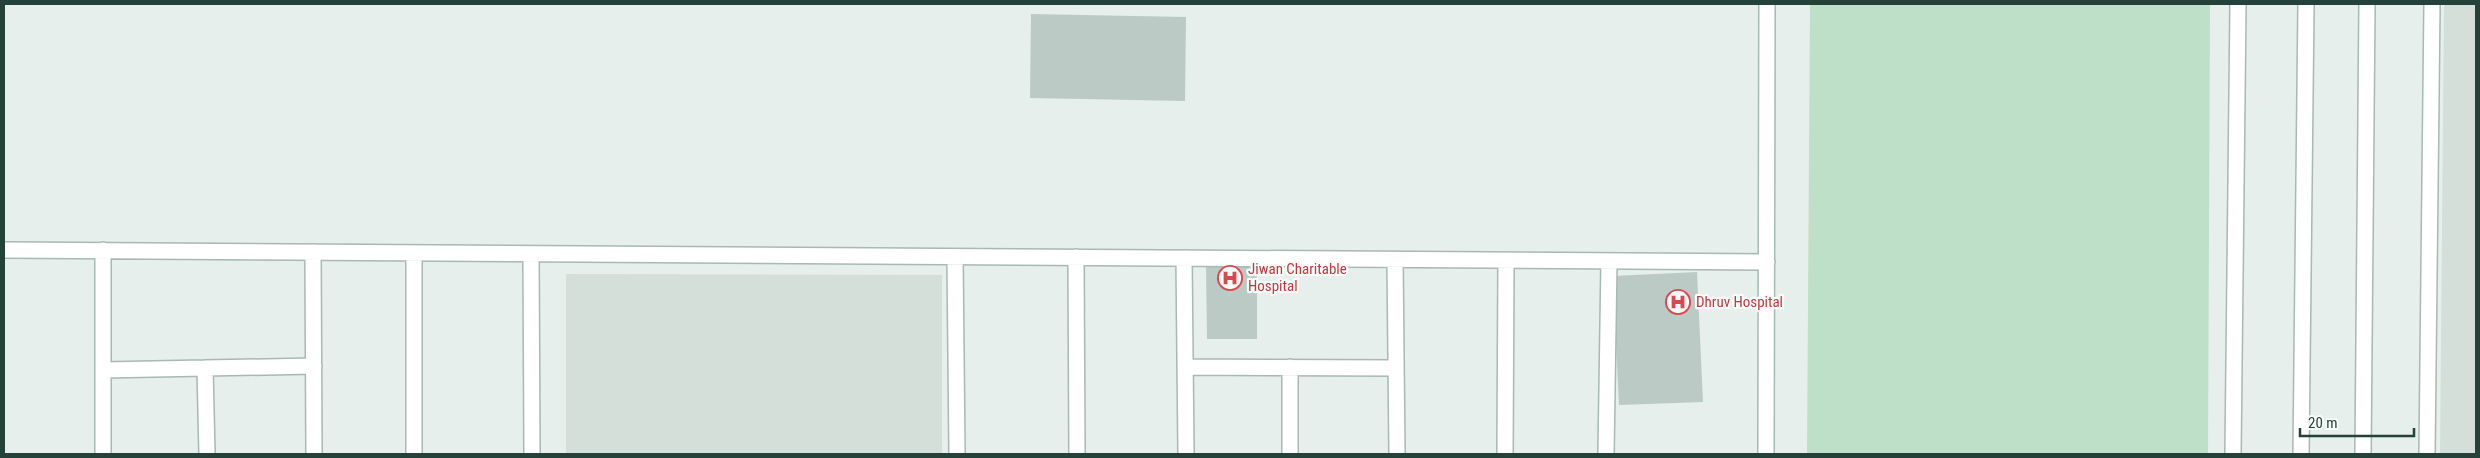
<svg xmlns="http://www.w3.org/2000/svg" width="2480" height="458" font-family="'Roboto Condensed',sans-serif">
  <rect width="100%" height="100%" fill="#e6efeb"/>
  <path fill="#d4dfda" d="M 2444,4 L 2476,4 L 2476,454 L 2440,454 Z
    M 566,274 L 942,275 L 942,454 L 566,454 Z"/>
  <path fill="#bfe0c8" d="M 1810,4 L 2210,4 L 2208,454 L 1807,454 Z"/>
  <path fill="#bbcac4" d="M 1031,14 L 1186,17 L 1185,101 L 1030,98 Z
    M 1257,264 L 1257,339 L 1207,339 L 1206,265 Z
    M 1697,272 L 1703,402 L 1619,405 L 1613,276 Z"/>
  <g fill="none" stroke-linecap="round" stroke-linejoin="round">
    <defs>
      <path id="service" d="M 2233,454 L 2238,4
        M 2427,454 L 2432,4"/>
      <path id="minor" d="M 4,250 L 1767,262
        M 313,252 L 314,454
        M 531,254 L 532,454
        M 955,257 L 957,454
        M 1076,257 L 1077,454
        M 1184,258 L 1186,454
        M 1395,260 L 1397,454
        M 1185,367 L 1396,368
        M 205,368 L 207,454
        M 103,370 L 314,366
        M 103,454 L 103,250
        M 414,454 L 414,253
        M 1290,454 L 1290,367
        M 1505,454 L 1506,261
        M 1606,454 L 1609,261
        M 1766,454 L 1767,4"/>
      <path id="tertiary" d="M 2301,454 L 2306,4
        M 2363,454 L 2367,4"/>
    </defs>
    <use href="#service" stroke="#a8b8b2" stroke-width="18"/>
    <use href="#minor" stroke="#a8b8b2" stroke-width="18"/>
    <use href="#tertiary" stroke="#a8b8b2" stroke-width="18"/>
    <use href="#service" stroke="#fff" stroke-width="15"/>
    <use href="#minor" stroke="#fff" stroke-width="15"/>
    <use href="#tertiary" stroke="#fff" stroke-width="15"/>
  </g>
  <defs>
    <symbol id="hospital-ring" viewBox="-11 -11 22 22"><circle r="9.5" fill="#f7fbf9" stroke="#e0444e" stroke-width="1.5"/><path d="M-5-5h3v3.5h4V-5h3V5h-3V1.5h-4V5h-3Z" fill="#e0444e"/></symbol>
  </defs>
  <g fill-rule="evenodd">
    <use href="#hospital-ring" x="1216" y="264" width="28" height="28"/>
    <use href="#hospital-ring" x="1664" y="288" width="28" height="28"/>
  </g>
  <g text-anchor="middle" stroke-width="4.5" stroke-linejoin="round" paint-order="stroke">
    <g font-size="15" fill="#be3a42" stroke="#f7fbf9" text-anchor="start">
      <text x="1248" y="274">Jiwan Charitable<tspan x="1248" dy="17">Hospital</tspan></text>
      <text x="1696" y="307">Dhruv Hospital</text>
    </g>
  </g>
  <rect width="2480" height="458" fill="none" stroke="#24423a" stroke-width="10"/>
  <path d="M2300 428v8h114v-8" fill="none" stroke="#24423a" stroke-width="2.5"/>
  <text x="2308" y="428" font-size="15" fill="#24423a" stroke="#f7fbf9" stroke-width="4" paint-order="stroke">20 m</text>
</svg>
